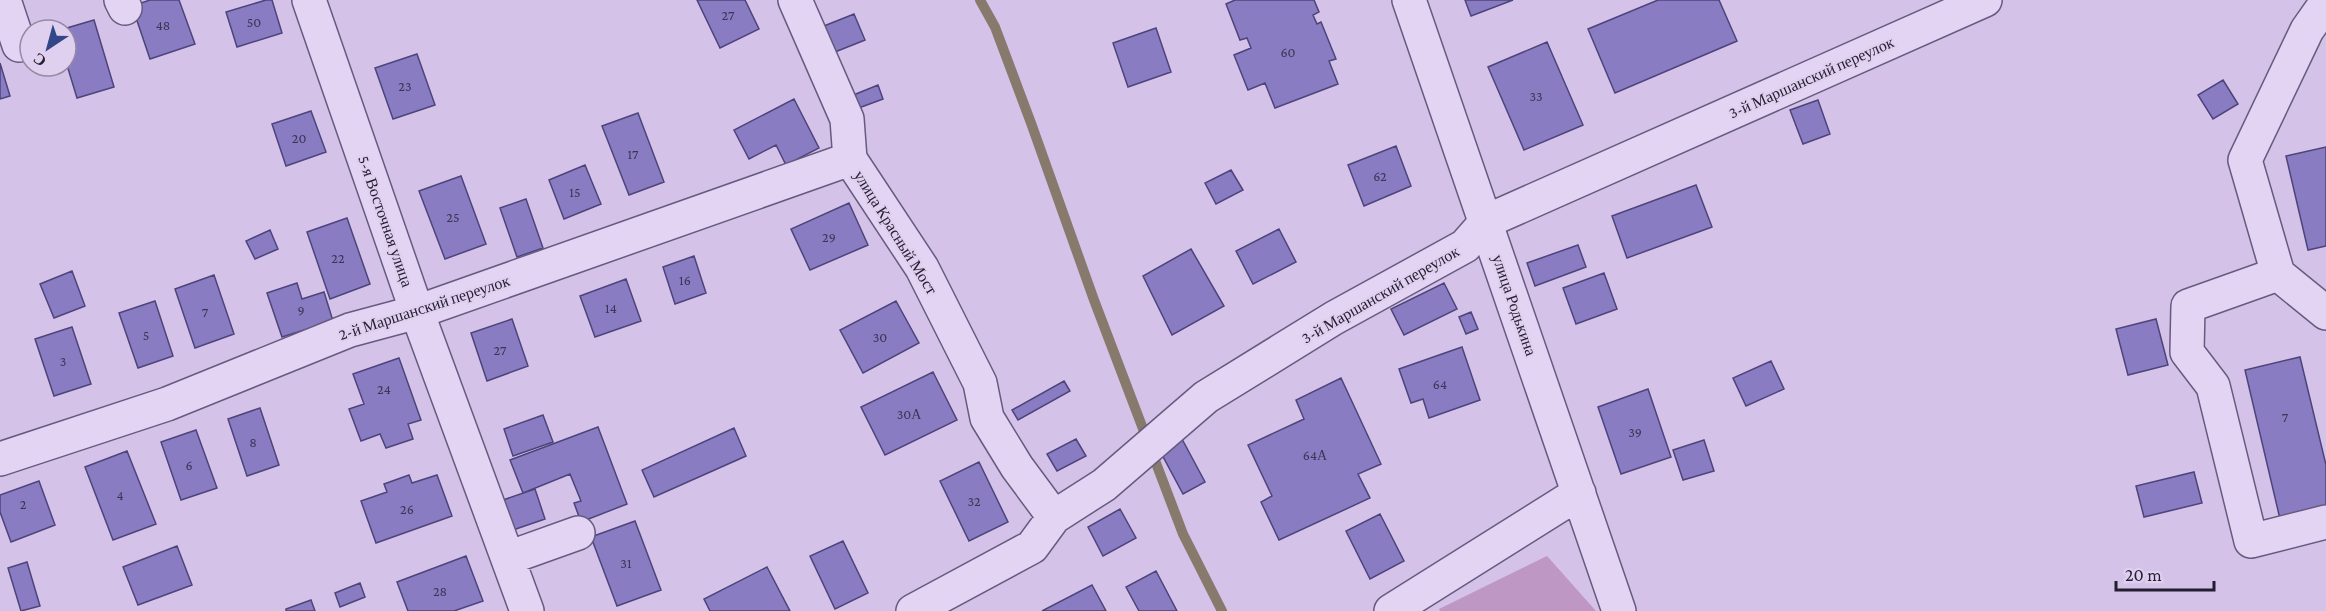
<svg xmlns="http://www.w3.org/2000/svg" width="2326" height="611" font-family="'Crimson Pro',serif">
  <rect width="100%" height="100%" fill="#d4c2e8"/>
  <path fill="#bf97c4" d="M 1547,556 L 1596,611 L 1440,611 L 1439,609 Z"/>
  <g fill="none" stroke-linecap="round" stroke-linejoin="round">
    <path stroke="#877a6c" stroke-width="10" d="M 980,0 L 995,27 L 1031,123 L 1094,300 L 1183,534 L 1222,611"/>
  </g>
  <path fill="#897cc2" stroke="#4d447b" stroke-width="1.5" d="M 150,0 L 179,0 L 195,44 L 150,59 L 132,6 Z
    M 266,0 L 272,0 L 282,33 L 237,47 L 226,12 Z
    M 697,0 L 745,0 L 759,29 L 720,48 Z
    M 1235,0 L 1314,0 L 1319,12 L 1313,15 L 1317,24 L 1321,22 L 1336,59 L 1329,61 L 1338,84 L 1275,108 L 1265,83 L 1248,90 L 1234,55 L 1251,48 L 1247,38 L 1240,40 L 1226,4 Z
    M 1465,0 L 1513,0 L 1471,16 Z
    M 1658,0 L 1719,0 L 1737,41 L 1615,93 L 1588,29 Z
    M 854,14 L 865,40 L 835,52 L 824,26 Z
    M 94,20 L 114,87 L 77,98 L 66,62 L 66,30 L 60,30 Z
    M 1156,28 L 1171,72 L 1128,87 L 1113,43 Z
    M 1547,42 L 1583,125 L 1524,150 L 1488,67 Z
    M 417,54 L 435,105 L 393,119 L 375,68 Z
    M 0,63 L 10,96 L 0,99 Z
    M 2223,80 L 2238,104 L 2213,119 L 2198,95 Z
    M 878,85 L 883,99 L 856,109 L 851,96 Z
    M 794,99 L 819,148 L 786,165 L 776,145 L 749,159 L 734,130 Z
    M 1818,100 L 1830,134 L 1803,144 L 1790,110 Z
    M 311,111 L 326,152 L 286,166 L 272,124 Z
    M 638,113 L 664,182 L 629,195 L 602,126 Z
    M 1396,146 L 1411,186 L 1364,206 L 1348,165 Z
    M 2326,147 L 2326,246 L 2308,250 L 2286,156 Z
    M 585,165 L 601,204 L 564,219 L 549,180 Z
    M 1231,170 L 1243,190 L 1216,204 L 1205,183 Z
    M 461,176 L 486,244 L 445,259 L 419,191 Z
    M 1696,185 L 1712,227 L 1627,258 L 1612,216 Z
    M 526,199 L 543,248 L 517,257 L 500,208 Z
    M 849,203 L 868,245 L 810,270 L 791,229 Z
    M 347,218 L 370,284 L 330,299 L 307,232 Z
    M 1279,229 L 1296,262 L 1253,284 L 1236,251 Z
    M 270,230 L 278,249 L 255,259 L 246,241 Z
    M 1578,245 L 1586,267 L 1535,286 L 1527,263 Z
    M 1191,249 L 1224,306 L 1172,335 L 1143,276 Z
    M 694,256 L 706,293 L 675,304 L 663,267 Z
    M 72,271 L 85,306 L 54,318 L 40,284 Z
    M 1604,273 L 1617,309 L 1576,324 L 1563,288 Z
    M 214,275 L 234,334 L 195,348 L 175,289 Z
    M 626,279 L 641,321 L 595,337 L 580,296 Z
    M 297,283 L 302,299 L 324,292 L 333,321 L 282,337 L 267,293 Z
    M 1444,283 L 1457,309 L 1404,335 L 1391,309 Z
    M 155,301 L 173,356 L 138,368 L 119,313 Z
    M 896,301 L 919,343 L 863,373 L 840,330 Z
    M 1471,312 L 1478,329 L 1466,334 L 1459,317 Z
    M 512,319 L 528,366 L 487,381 L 471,333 Z
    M 2156,319 L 2168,365 L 2128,375 L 2116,329 Z
    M 72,327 L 91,384 L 54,396 L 35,339 Z
    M 1462,347 L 1480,400 L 1429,418 L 1423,399 L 1411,403 L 1399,369 Z
    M 2300,357 L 2326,465 L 2326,508 L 2280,519 L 2245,370 Z
    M 399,358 L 421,420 L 408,424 L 413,439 L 386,448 L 380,434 L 361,441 L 349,409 L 364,404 L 353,374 Z
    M 1771,361 L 1784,389 L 1746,406 L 1733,378 Z
    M 933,372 L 957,420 L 885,455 L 861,407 Z
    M 1341,378 L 1381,464 L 1358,474 L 1370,498 L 1279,540 L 1261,502 L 1272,496 L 1248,445 L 1304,419 L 1296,400 Z
    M 1064,381 L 1070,391 L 1018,420 L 1012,410 Z
    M 1648,389 L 1671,457 L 1621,474 L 1598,407 Z
    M 260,408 L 279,465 L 247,476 L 228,419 Z
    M 543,415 L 553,442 L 513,456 L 504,429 Z
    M 598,427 L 627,504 L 581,522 L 574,503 L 581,501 L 570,474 L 523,493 L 510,460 Z
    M 734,428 L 746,456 L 654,497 L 642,470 Z
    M 196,430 L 217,488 L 181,500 L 161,442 Z
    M 1076,439 L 1086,456 L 1057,471 L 1047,454 Z
    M 1182,439 L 1205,482 L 1183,494 L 1160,451 Z
    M 1704,440 L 1714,471 L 1683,480 L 1673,450 Z
    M 127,451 L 156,524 L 113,540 L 85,467 Z
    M 979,462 L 1008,522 L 969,541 L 940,481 Z
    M 2194,472 L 2202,503 L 2144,517 L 2136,486 Z
    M 409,475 L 412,483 L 437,475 L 452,516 L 376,543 L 361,501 L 387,492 L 384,484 Z
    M 39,481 L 55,525 L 11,542 L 0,512 L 0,495 Z
    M 535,489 L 545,519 L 513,530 L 503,500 Z
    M 1120,509 L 1136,538 L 1103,556 L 1088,527 Z
    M 1380,514 L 1404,561 L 1370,579 L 1346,531 Z
    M 635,521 L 661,590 L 617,606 L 591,537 Z
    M 843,541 L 868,593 L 835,609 L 810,556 Z
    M 177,546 L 192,585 L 138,605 L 123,567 Z
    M 466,556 L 483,601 L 454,611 L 408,611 L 397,582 Z
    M 27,562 L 40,606 L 21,611 L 8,568 Z
    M 767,567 L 790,611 L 710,611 L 704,599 Z
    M 1156,571 L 1177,611 L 1139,611 L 1126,587 Z
    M 360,583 L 365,597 L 340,607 L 335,593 Z
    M 1092,585 L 1106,611 L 1042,611 Z
    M 311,600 L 315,611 L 286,611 L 286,609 Z"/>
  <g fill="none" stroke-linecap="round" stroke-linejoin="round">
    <defs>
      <path id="minor" d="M 4,0 L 19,45
        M 121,0 L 125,8
        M 309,0 L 417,312 L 527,611
        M 795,0 L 847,119 L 850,159 L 922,268 L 980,383 L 987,418 L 1017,467 L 1054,517
        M 1409,0 L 1619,611
        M 2326,3 L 2307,30 L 2245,160 L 2278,274 L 2326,313
        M 2278,274 L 2188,306 L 2187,352 L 2213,386 L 2251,541 L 2326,522
        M 0,459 L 167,404 L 350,330 L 417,312 L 850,159
        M 508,558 L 578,533
        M 913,611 L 1032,547 L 1054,517 L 1104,485 L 1206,397 L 1334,318 L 1465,246 L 1487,221 L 1985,0
        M 1391,611 L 1579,493"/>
    </defs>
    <use href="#minor" stroke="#665b7f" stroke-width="36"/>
    <use href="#minor" stroke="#e3d4f4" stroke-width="33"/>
  </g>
  <g text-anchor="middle" stroke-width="4.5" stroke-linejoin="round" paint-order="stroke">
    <g font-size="14" fill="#3c3655">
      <text x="728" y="20">27</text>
      <text x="254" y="27">50</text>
      <text x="163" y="30">48</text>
      <text x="1288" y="57">60</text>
      <text x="405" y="91">23</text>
      <text x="1536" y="101">33</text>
      <text x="299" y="143">20</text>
      <text x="633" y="159">17</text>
      <text x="1380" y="181">62</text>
      <text x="575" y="197">15</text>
      <text x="453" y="222">25</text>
      <text x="829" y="242">29</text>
      <text x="338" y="263">22</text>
      <text x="685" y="285">16</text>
      <text x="611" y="313">14</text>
      <text x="301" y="315">9</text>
      <text x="205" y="317">7</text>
      <text x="146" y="340">5</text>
      <text x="880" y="342">30</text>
      <text x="500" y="355">27</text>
      <text x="63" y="366">3</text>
      <text x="1440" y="389">64</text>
      <text x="384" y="394">24</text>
      <text x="909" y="419">30А</text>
      <text x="2285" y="422">7</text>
      <text x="1635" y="437">39</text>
      <text x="253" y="447">8</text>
      <text x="1315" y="460">64А</text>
      <text x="189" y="470">6</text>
      <text x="120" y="500">4</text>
      <text x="974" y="506">32</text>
      <text x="23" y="509">2</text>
      <text x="407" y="514">26</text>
      <text x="626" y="568">31</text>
      <text x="440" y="596">28</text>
    </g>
    <g font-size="16" fill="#231e31" stroke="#e0d0f0">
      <text transform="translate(1811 77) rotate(-24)" y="6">3-й Маршанский переулок</text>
      <text transform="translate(386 221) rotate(71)" y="6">5-я Восточная улица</text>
      <text transform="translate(896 232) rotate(58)" y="6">улица Красный Мост</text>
      <text transform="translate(1380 294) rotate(-30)" y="6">3-й Маршанский переулок</text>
      <text transform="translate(1515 305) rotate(71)" y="6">улица Родькина</text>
      <text transform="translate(424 307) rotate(-18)" y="6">2-й Маршанский переулок</text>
    </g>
  </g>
  <g transform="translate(48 48) rotate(216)"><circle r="28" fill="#e0d0f0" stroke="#9489a4" stroke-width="1.5"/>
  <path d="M0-4.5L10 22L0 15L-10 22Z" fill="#334687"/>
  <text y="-9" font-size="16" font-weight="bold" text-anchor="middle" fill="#231e31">С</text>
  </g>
  <path d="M2116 581v9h98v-9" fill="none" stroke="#231e31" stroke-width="3"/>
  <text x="2125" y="581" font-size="18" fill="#231e31" stroke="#e0d0f0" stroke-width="4.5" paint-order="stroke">20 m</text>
</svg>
